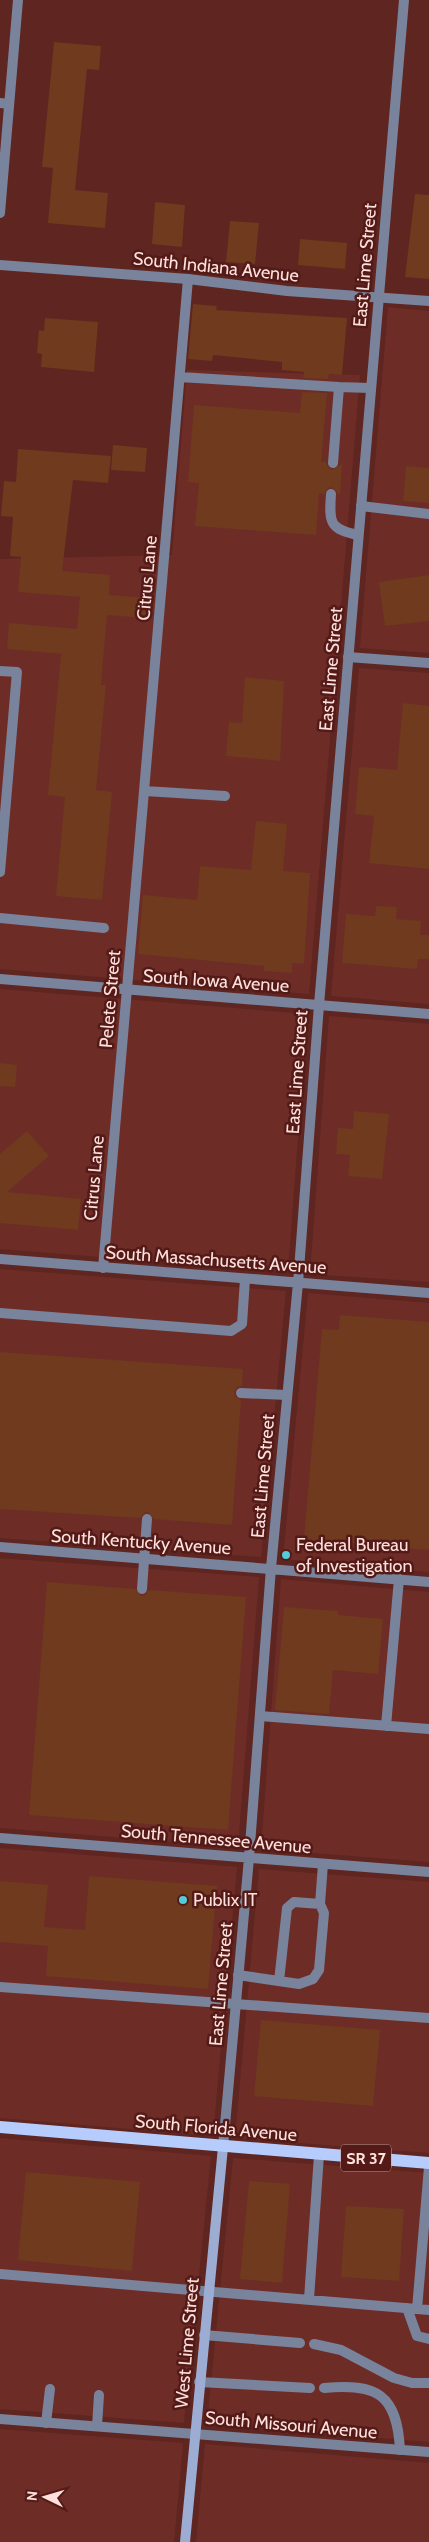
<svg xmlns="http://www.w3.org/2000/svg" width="429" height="2542" font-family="Cabin,sans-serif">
  <rect width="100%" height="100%" fill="#5f2520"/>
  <path fill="#6e2c27" d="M 388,307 L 429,311 L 429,653 L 360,648 Z
    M 187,370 L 360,375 L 309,994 L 0,969 L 0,559 L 172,555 Z
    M 359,668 L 429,673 L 429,1004 L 331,996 Z
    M 0,989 L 307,1014 L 288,1272 L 0,1249 Z
    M 329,1016 L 429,1024 L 429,1282 L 310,1274 Z
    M 0,1269 L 286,1291 L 261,1557 L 0,1538 Z
    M 308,1293 L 429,1303 L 429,1572 L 283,1559 Z
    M 0,1558 L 259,1577 L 238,1847 L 0,1828 Z
    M 281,1579 L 429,1592 L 429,1862 L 261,1849 Z
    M 0,1848 L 237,1867 L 213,2136 L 0,2118 Z
    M 259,1869 L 429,1882 L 429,2153 L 235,2138 Z
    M 0,2138 L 211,2156 L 184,2423 L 0,2409 Z
    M 233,2158 L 429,2173 L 429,2442 L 207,2424 Z
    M 0,2429 L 183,2443 L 174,2542 L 0,2542 Z
    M 205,2444 L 429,2463 L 429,2542 L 196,2542 Z"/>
  <path fill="#6f3a1e" d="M 54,42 L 101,46 L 99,70 L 87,69 L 75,190 L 108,193 L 105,228 L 48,223 L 53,168 L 42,167 Z
    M 415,194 L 429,195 L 429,279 L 405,277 Z
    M 155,202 L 185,205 L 182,247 L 152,244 Z
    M 230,221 L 259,223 L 255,264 L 226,262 Z
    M 300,239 L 347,243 L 345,269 L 298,265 Z
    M 193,304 L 217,306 L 216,310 L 347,318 L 342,375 L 329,374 L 328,379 L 303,378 L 304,372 L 282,370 L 282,362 L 213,355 L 212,361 L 188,359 Z
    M 45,318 L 98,322 L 94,372 L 41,367 L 42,354 L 37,353 L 39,330 L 44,331 Z
    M 302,392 L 327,393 L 321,462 L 326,462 L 327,466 L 332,470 L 342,464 L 340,495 L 332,487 L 328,488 L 324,494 L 319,493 L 316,535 L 195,526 L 199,483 L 188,482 L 194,405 L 300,413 Z
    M 113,445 L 147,448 L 145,472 L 111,470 Z
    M 18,449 L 111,456 L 108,483 L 73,480 L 62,571 L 110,575 L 109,595 L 147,598 L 146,618 L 107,615 L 101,685 L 106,685 L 96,790 L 112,792 L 102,900 L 56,896 L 65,797 L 48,795 L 61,654 L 7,649 L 9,623 L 77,629 L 80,597 L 18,592 L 21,557 L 10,556 L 13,517 L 1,516 L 4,481 L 16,482 Z
    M 406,466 L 429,468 L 429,503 L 403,501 Z
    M 429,575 L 429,621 L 385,626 L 379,582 Z
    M 245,677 L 284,681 L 280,761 L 226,756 L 229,722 L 242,723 Z
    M 403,703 L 429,706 L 429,869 L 369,863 L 374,816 L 355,814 L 359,767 L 397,770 Z
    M 256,821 L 287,824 L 283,871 L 310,873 L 304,964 L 292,963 L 292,973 L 264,971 L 264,966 L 138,954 L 143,895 L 197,900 L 200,866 L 251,870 Z
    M 376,906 L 397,907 L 396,919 L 421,921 L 420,935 L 429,935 L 429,959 L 418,959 L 417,969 L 342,963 L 346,914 L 375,916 Z
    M 0,1063 L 17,1065 L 15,1087 L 0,1086 Z
    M 354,1111 L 389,1114 L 382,1179 L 348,1176 L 350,1155 L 336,1154 L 338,1128 L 353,1129 Z
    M 27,1131 L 49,1156 L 7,1192 L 81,1199 L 78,1230 L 0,1223 L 0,1154 Z
    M 340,1315 L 429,1322 L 429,1550 L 304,1539 L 322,1329 L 339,1330 Z
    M 0,1352 L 243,1369 L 242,1386 L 237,1387 L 234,1392 L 235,1397 L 241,1400 L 232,1525 L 154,1519 L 148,1512 L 144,1513 L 140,1518 L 0,1509 Z
    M 47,1582 L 135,1589 L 141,1596 L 145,1595 L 149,1590 L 246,1597 L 228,1830 L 29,1815 Z
    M 284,1607 L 338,1611 L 338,1615 L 383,1619 L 378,1674 L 333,1670 L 329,1714 L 275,1710 Z
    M 89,1876 L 217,1886 L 208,1989 L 46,1976 L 48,1946 L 0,1942 L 0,1881 L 48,1885 L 44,1927 L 85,1930 Z
    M 261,2020 L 380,2030 L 373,2106 L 254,2096 Z
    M 26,2172 L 140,2182 L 132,2271 L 18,2260 Z
    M 249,2181 L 290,2184 L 282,2283 L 240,2279 Z
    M 346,2206 L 404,2209 L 399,2281 L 341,2277 Z"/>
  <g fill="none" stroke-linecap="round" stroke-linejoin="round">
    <path stroke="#79839b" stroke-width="10" d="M 0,103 L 9,104
      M 180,377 L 339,387 L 333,463
      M 339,387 L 370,388
      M 331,494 C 329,522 329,529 358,535
      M 361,506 L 429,514
      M 0,671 L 17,672 L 0,872
      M 145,791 L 225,796
      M 0,918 L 104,928
      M 103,1268 L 188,279
      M 0,1313 L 231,1331 L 242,1324 L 245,1279
      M 241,1393 L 287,1395
      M 260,1716 L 429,1729
      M 386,1726 L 399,1579
      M 320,1904 L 323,1864
      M 238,1975 L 299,1984 L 313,1979 L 319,1970 L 324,1913 L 320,1904 L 294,1902 L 287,1908 L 279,1981
      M 0,1987 L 429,2018
      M 0,2274 L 429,2310
      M 309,2299 L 319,2155
      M 407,2308 L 417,2336 L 429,2339
      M 417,2309 L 429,2167
      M 204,2335 L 300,2343
      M 314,2344 L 341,2350 L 394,2378 L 412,2383 L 429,2383
      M 199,2382 L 310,2388
      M 324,2388 C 377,2383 397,2394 400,2450
      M 46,2423 L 50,2389
      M 97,2426 L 99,2395"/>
    <path stroke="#79839b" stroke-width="10" d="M 0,265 L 188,279 L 287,291 L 429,301
      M 348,657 L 429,663"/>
    <path stroke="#79839b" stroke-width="10" d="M 0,213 L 18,0
      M 0,979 L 429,1014
      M 0,1259 L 429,1293
      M 0,1547 L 429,1582
      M 0,1838 L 429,1872
      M 223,2147 L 249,1858 L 271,1568 L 298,1283 L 319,1005 L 404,0
      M 0,2419 L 429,2452"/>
    <path stroke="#9cacd2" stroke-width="10" d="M 185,2542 L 223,2147"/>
    <path stroke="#b6ccfd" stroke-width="12" d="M 0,2127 L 429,2163"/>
    <path stroke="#79839b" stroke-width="10" d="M 142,1589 L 147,1519"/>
  </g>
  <g fill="#53cbda" stroke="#531a17" stroke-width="2">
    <circle cx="286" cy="1555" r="5"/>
    <circle cx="183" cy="1900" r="5"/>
  </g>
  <g text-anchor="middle" stroke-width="5" stroke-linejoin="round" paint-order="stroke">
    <rect fill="#531a17" stroke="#cba5a1" stroke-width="1" x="341" y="2144.5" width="50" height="27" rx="4"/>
    <g font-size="16" font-weight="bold" fill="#fee0dc">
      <text x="366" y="2164">SR 37</text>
    </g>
    <g font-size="18" fill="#fee0dc" stroke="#531a17">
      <text transform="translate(365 265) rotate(-85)" y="6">East Lime Street</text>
      <text transform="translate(216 267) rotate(6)" y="6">South Indiana Avenue</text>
      <text transform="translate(147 578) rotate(-85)" y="6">Citrus Lane</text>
      <text transform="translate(331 669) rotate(-85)" y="6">East Lime Street</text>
      <text transform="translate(216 981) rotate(4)" y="6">South Iowa Avenue</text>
      <text transform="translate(110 999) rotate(-85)" y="6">Pelete Street</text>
      <text transform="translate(297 1072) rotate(-86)" y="6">East Lime Street</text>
      <text transform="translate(94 1178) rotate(-85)" y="6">Citrus Lane</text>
      <text transform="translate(216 1260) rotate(4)" y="6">South Massachusetts Avenue</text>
      <text transform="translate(263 1476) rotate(-85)" y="6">East Lime Street</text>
      <text transform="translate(141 1542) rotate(4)" y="6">South Kentucky Avenue</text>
      <text transform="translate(216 1839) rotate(5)" y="6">South Tennessee Avenue</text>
      <text transform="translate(221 1984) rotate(-85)" y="6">East Lime Street</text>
      <text transform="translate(216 2128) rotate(5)" y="6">South Florida Avenue</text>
      <text transform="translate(187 2343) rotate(-85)" y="6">West Lime Street</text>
      <text transform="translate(291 2425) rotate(5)" y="6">South Missouri Avenue</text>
    </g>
    <g font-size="18" fill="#fee0dc" stroke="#531a17" text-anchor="start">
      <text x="296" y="1551">Federal Bureau<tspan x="296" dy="21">of Investigation</tspan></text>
      <text x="193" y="1906">Publix IT</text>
    </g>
  </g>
  <g transform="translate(45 2497) rotate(275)" stroke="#531a17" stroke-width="4" paint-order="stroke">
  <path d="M0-4L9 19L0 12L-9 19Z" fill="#fee0dc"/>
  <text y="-8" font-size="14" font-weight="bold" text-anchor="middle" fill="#fee0dc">N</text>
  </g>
</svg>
